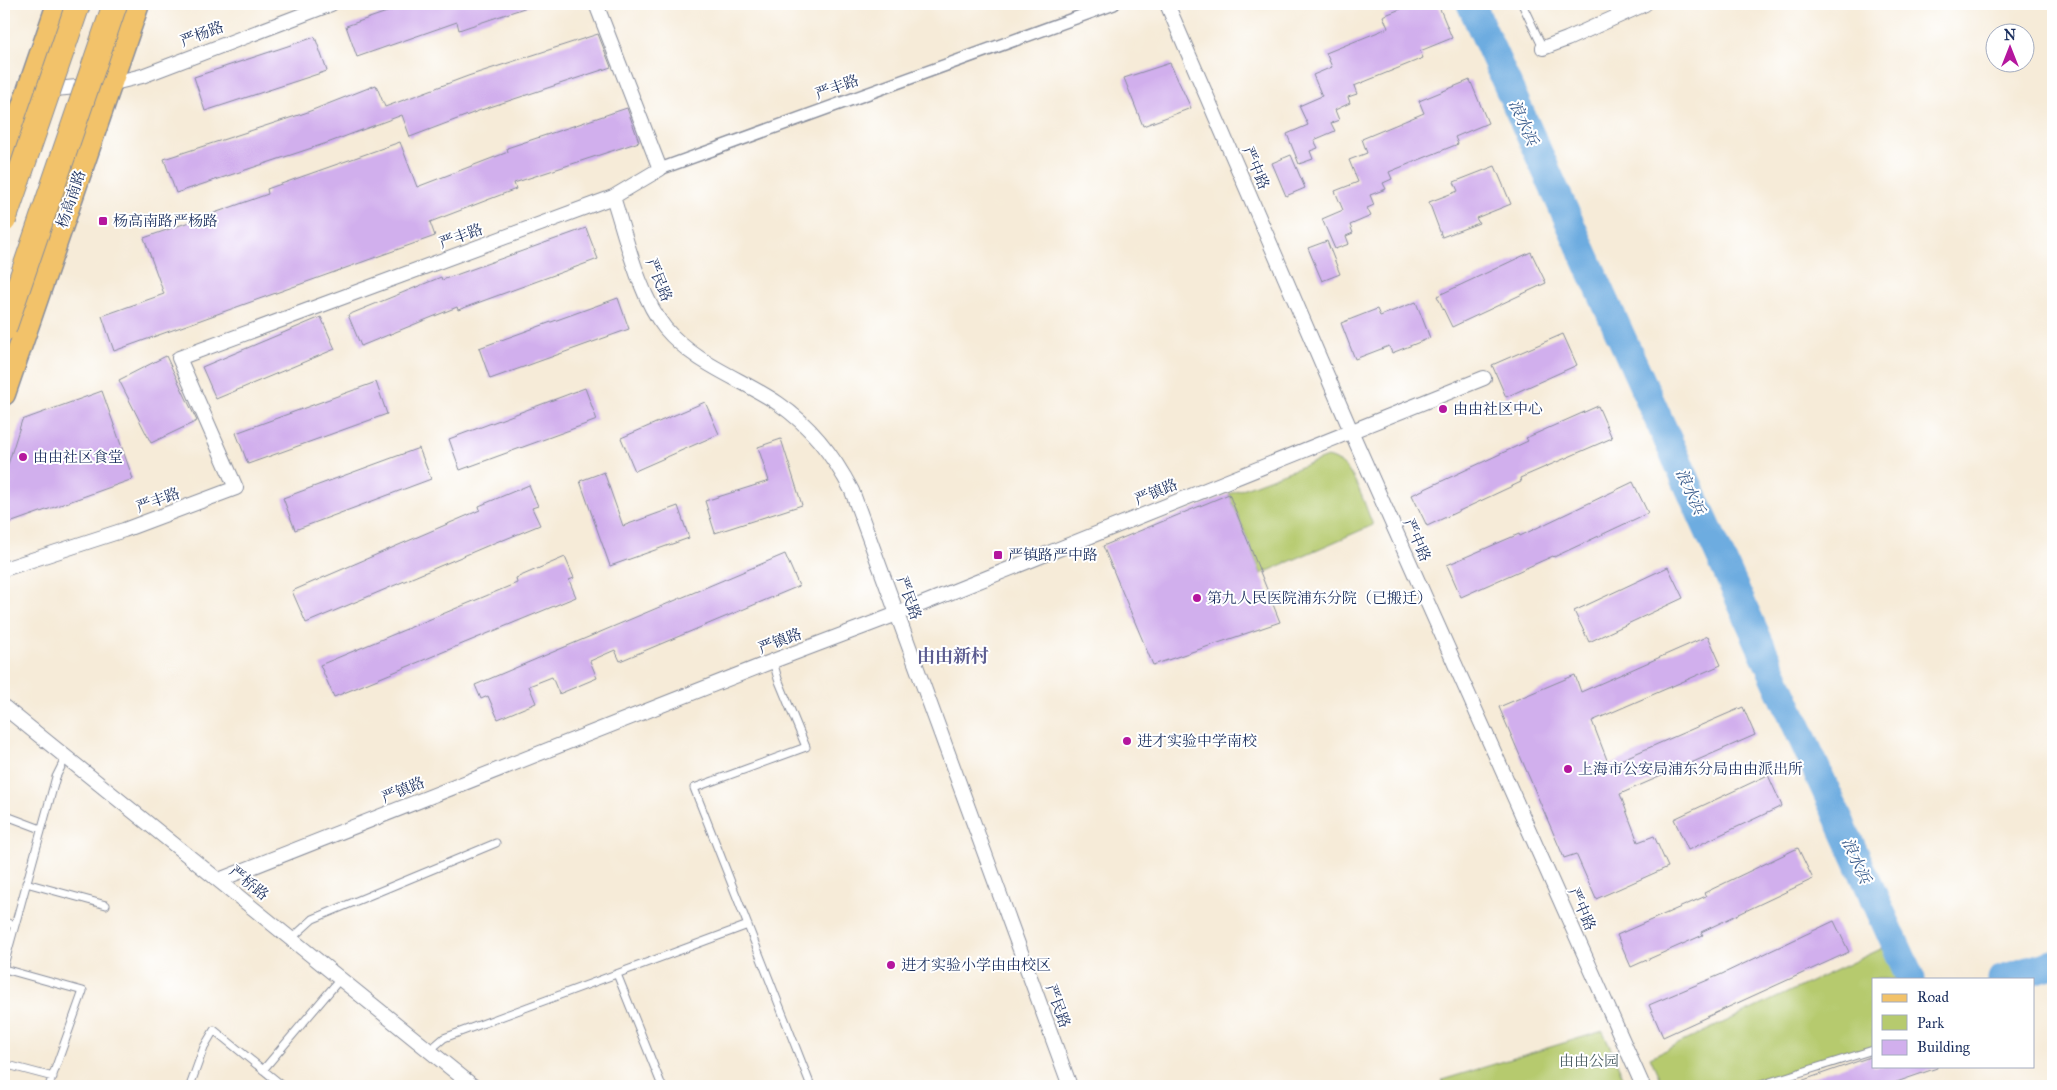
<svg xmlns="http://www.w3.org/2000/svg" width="2057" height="1090" font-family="'IM FELL Great Primer','Noto Serif SC',serif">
  <rect width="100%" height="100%" fill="#fff"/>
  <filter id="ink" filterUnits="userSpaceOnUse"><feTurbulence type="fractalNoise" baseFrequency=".02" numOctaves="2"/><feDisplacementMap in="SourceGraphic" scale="10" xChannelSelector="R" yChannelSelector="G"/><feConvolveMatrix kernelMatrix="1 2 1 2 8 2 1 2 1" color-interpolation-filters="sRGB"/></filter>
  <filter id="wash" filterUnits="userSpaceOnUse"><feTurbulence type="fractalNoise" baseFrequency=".0096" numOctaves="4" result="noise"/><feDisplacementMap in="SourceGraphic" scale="20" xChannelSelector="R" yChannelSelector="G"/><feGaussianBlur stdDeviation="1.12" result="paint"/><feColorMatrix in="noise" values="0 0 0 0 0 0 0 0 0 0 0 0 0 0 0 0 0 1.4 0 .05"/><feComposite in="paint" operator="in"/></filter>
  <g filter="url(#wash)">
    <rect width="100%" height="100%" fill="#f6ebd8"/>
    <path fill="#b6ca6e" stroke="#687c66" d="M 1327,457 C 1354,461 1363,502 1373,525 L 1261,574 L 1229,494 Z
      M 1883,948 L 1898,979 L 1873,979 L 1873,1047 L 1744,1086 L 1663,1086 L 1650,1057 Z
      M 1603,1031 L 1627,1086 L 1444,1086 L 1442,1080 Z"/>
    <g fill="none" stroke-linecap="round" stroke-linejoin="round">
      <path stroke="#6dace0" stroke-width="29" d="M 1471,4 L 1911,979
        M 2002,979 L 2053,964"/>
    </g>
    <g id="blocks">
      <path fill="#d1afed" d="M 410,4 L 530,4 L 530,6 L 459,30 L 457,22 L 357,57 L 346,26 Z
        M 1413,4 L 1438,4 L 1452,38 L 1420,51 L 1423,58 L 1354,86 L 1357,94 L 1348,97 L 1350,103 L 1335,110 L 1339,120 L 1331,123 L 1335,131 L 1314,140 L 1318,148 L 1310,151 L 1313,159 L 1299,164 L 1287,134 L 1308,125 L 1299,106 L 1322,96 L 1313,75 L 1332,67 L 1326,53 L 1388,28 L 1383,16 Z
        M 598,34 L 611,67 L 481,110 L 410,137 L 402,115 L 330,142 L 176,193 L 164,159 L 305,113 L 376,85 L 385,107 L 468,76 Z
        M 315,37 L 327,71 L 205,111 L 194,77 Z
        M 1170,63 L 1191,108 L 1143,126 L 1124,78 Z
        M 1470,80 L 1488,123 L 1455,137 L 1458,144 L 1389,172 L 1392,179 L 1383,183 L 1386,189 L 1370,195 L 1374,205 L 1367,208 L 1371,216 L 1350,225 L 1353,233 L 1346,236 L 1349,244 L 1335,249 L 1322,219 L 1343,210 L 1335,191 L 1358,182 L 1349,160 L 1367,153 L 1362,139 L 1424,113 L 1419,101 Z
        M 627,108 L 639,142 L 514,183 L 516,189 L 430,222 L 435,236 L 114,351 L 102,316 L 164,294 L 144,238 L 268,194 L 267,189 L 400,142 L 417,187 L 508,152 L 507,148 Z
        M 1291,155 L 1305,188 L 1286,196 L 1272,163 Z
        M 1495,166 L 1511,204 L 1476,218 L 1479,223 L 1442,237 L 1429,202 L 1458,191 L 1454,182 Z
        M 586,228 L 598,259 L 458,310 L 457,307 L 361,346 L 348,315 L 441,277 L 442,280 Z
        M 1327,241 L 1340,274 L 1322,281 L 1308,248 Z
        M 1531,252 L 1546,283 L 1452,327 L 1437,296 Z
        M 618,298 L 629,329 L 490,379 L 479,348 Z
        M 1416,302 L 1430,338 L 1392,353 L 1389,346 L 1355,359 L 1341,323 L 1377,309 L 1380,316 Z
        M 321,317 L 335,349 L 216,399 L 202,367 Z
        M 1563,334 L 1577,365 L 1506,397 L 1492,365 Z
        M 166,356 L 197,421 L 151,443 L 119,380 Z
        M 376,382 L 387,414 L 248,464 L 236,433 Z
        M 585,388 L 597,420 L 460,470 L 449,439 Z
        M 102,391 L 133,479 L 4,525 L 4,477 L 22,420 Z
        M 705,402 L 719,434 L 635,471 L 621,438 Z
        M 1598,406 L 1612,438 L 1520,478 L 1521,482 L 1427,526 L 1412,495 L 1528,441 L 1526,438 Z
        M 781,439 L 802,505 L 715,533 L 705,501 L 769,481 L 758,447 Z
        M 419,448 L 431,479 L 295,530 L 283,498 Z
        M 604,472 L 623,526 L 678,506 L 689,538 L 610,566 L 580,481 Z
        M 1633,482 L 1648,513 L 1554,557 L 1553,556 L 1461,597 L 1447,565 L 1519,534 L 1520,536 Z
        M 529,485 L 538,506 L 532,508 L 540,525 L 501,541 L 501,540 L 306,623 L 292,591 L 480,510 L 479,506 Z
        M 1229,494 L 1280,622 L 1153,665 L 1103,546 Z
        M 785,554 L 799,586 L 620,661 L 615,650 L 590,661 L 597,678 L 559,694 L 552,677 L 529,686 L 536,703 L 498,719 L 488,696 L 481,699 L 475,685 Z
        M 565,557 L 574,578 L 569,580 L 576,597 L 334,697 L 320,665 L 517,583 L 516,578 Z
        M 1668,567 L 1683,598 L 1589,642 L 1574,611 Z
        M 1708,636 L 1721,665 L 1592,721 L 1609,765 L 1743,707 L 1755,735 L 1620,794 L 1638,842 L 1654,836 L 1668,867 L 1596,899 L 1576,854 L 1564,858 L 1499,707 L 1575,675 L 1581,692 Z
        M 1768,775 L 1782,806 L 1688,850 L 1674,819 Z
        M 1798,848 L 1813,879 L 1701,932 L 1703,935 L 1631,967 L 1617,935 L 1706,896 L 1704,893 Z
        M 1834,921 L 1849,952 L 1663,1037 L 1649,1005 L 1722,974 Z
        M 1873,1056 L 1873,1066 L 1937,1066 L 1937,1068 L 1885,1086 L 1793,1086 L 1792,1084 Z"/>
    </g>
  </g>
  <g filter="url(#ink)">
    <use href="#blocks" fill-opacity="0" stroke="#888d9b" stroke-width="1"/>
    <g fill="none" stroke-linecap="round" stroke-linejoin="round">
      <defs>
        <path id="service" d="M 1522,4 L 1543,48
          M 773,661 L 778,679 L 806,747 L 694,788 L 811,1086
          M 4,815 L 41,829
          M 26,883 L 106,905
          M 4,922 L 15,925
          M 291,939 L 313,919 L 496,843
          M 4,965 L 56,777 L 66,757
          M 4,969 L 83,991 L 49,1086
          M 617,974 L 662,1086
          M 430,1050 L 444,1038 L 748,925
          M 4,1064 L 53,1077
          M 263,1070 L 341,978
          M 190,1086 L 204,1047 L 214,1030 L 283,1086
          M 1757,1086 L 1873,1050"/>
        <path id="pedestrian" d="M 660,169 L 1114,4"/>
        <path id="minor" d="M 1167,4 L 1351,431 L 1643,1086
          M 1543,48 L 1567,39 L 1645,4
          M 44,90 L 110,84 L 142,76 L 331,4
          M 613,197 C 626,237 639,296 665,328 C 696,365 741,378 779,404 C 811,426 834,456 852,491 L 1070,1086
          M 4,569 L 124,530 L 236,488 L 179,358 L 613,197 L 660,169 L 596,4
          M 4,707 L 473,1086
          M 219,880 L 773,661 L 897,614 L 1484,378"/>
        <path id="primary" d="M 4,161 L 58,4
          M 4,394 L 138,4"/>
      </defs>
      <use href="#service" stroke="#888d9b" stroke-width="9"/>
      <use href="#pedestrian" stroke="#888d9b" stroke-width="14"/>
      <use href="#minor" stroke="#888d9b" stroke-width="16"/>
      <use href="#primary" stroke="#888d9b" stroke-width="25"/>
      <use href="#service" stroke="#fff" stroke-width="7"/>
      <use href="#pedestrian" stroke="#fff" stroke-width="11"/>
      <use href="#minor" stroke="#fff" stroke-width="14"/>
      <use href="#primary" stroke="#f2c26a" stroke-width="22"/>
      <defs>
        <path id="trunk-bridge" d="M 4,220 L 78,4
          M 4,329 L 115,4"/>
      </defs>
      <use href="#trunk-bridge" stroke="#888d9b" stroke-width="26" stroke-linecap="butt"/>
      <use href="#trunk-bridge" stroke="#f2c26a" stroke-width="24"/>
    </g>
  </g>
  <g fill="#b5179e" stroke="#fff" stroke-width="2">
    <rect x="98" y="216" width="10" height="10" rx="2.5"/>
    <circle cx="1443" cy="409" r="5"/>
    <circle cx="23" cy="457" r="5"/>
    <rect x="993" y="550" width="10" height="10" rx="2.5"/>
    <circle cx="1197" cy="598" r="5"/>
    <circle cx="1127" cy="741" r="5"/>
    <circle cx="1568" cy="769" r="5"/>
    <circle cx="891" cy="965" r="5"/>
  </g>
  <g text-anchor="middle" stroke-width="4" stroke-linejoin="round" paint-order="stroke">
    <g font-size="15" fill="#1b2f5e" stroke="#fff">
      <text transform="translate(202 34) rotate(-21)" y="5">严杨路</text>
      <text transform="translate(837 87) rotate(-20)" y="5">严丰路</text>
      <text transform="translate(1256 168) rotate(67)" y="5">严中路</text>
      <text transform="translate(71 199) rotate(-71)" y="5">杨高南路</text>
      <text transform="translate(461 236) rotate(-20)" y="5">严丰路</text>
      <text transform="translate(659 280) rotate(68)" y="5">严民路</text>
      <text transform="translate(1156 492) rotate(-22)" y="5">严镇路</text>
      <text transform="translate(158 500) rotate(-20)" y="5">严丰路</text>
      <text transform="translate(1417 540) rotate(66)" y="5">严中路</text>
      <text transform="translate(909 598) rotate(70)" y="5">严民路</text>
      <text transform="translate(780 641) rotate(-21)" y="5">严镇路</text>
      <text transform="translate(403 790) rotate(-22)" y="5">严镇路</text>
      <text transform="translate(249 883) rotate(39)" y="5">严桥路</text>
      <text transform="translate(1582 909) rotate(66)" y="5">严中路</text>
      <text transform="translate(1058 1006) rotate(70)" y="5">严民路</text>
    </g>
    <g font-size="15" fill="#1b2f5e" stroke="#fff" text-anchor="start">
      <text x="113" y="226">杨高南路严杨路</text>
      <text x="1453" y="414">由由社区中心</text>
      <text x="33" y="462">由由社区食堂</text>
      <text x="1008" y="560">严镇路严中路</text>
      <text x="1207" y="603">第九人民医院浦东分院（已搬迁）</text>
      <text x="1137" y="746">进才实验中学南校</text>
      <text x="1578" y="774">上海市公安局浦东分局由由派出所</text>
      <text x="901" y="970">进才实验小学由由校区</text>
    </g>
    <g font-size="15" fill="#4a5e63" stroke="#fff">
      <text x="1589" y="1066">由由公园</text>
    </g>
    <g font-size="16" font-style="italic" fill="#385b8c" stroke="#fff">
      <text transform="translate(1524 122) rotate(66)" y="6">浪水浜</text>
      <text transform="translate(1691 491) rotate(66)" y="6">浪水浜</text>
      <text transform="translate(1857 860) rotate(66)" y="6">浪水浜</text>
    </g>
    <g font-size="18" font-weight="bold" fill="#5b5c90" stroke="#fff">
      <text x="953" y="662">由由新村</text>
    </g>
  </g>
  <rect width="2057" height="1090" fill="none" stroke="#fff" stroke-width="20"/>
  <rect x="1872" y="978" width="162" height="90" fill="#ffffff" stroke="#a4acbf"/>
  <rect x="1882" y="994" width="25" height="8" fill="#f2c26a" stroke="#a4acbf"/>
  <text x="1917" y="1002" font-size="15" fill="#1b2f5e">Road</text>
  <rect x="1882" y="1015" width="25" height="15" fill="#b6ca6e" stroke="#a4acbf"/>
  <text x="1917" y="1028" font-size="15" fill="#1b2f5e">Park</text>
  <rect x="1882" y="1040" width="25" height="15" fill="#d1afed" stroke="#a4acbf"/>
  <text x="1917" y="1052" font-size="15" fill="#1b2f5e">Building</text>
  <g transform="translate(2010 48)"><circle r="24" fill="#ffffff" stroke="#a4acbf"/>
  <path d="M0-4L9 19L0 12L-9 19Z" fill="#b5179e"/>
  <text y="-8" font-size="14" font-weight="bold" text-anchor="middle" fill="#1b2f5e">N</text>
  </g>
</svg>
